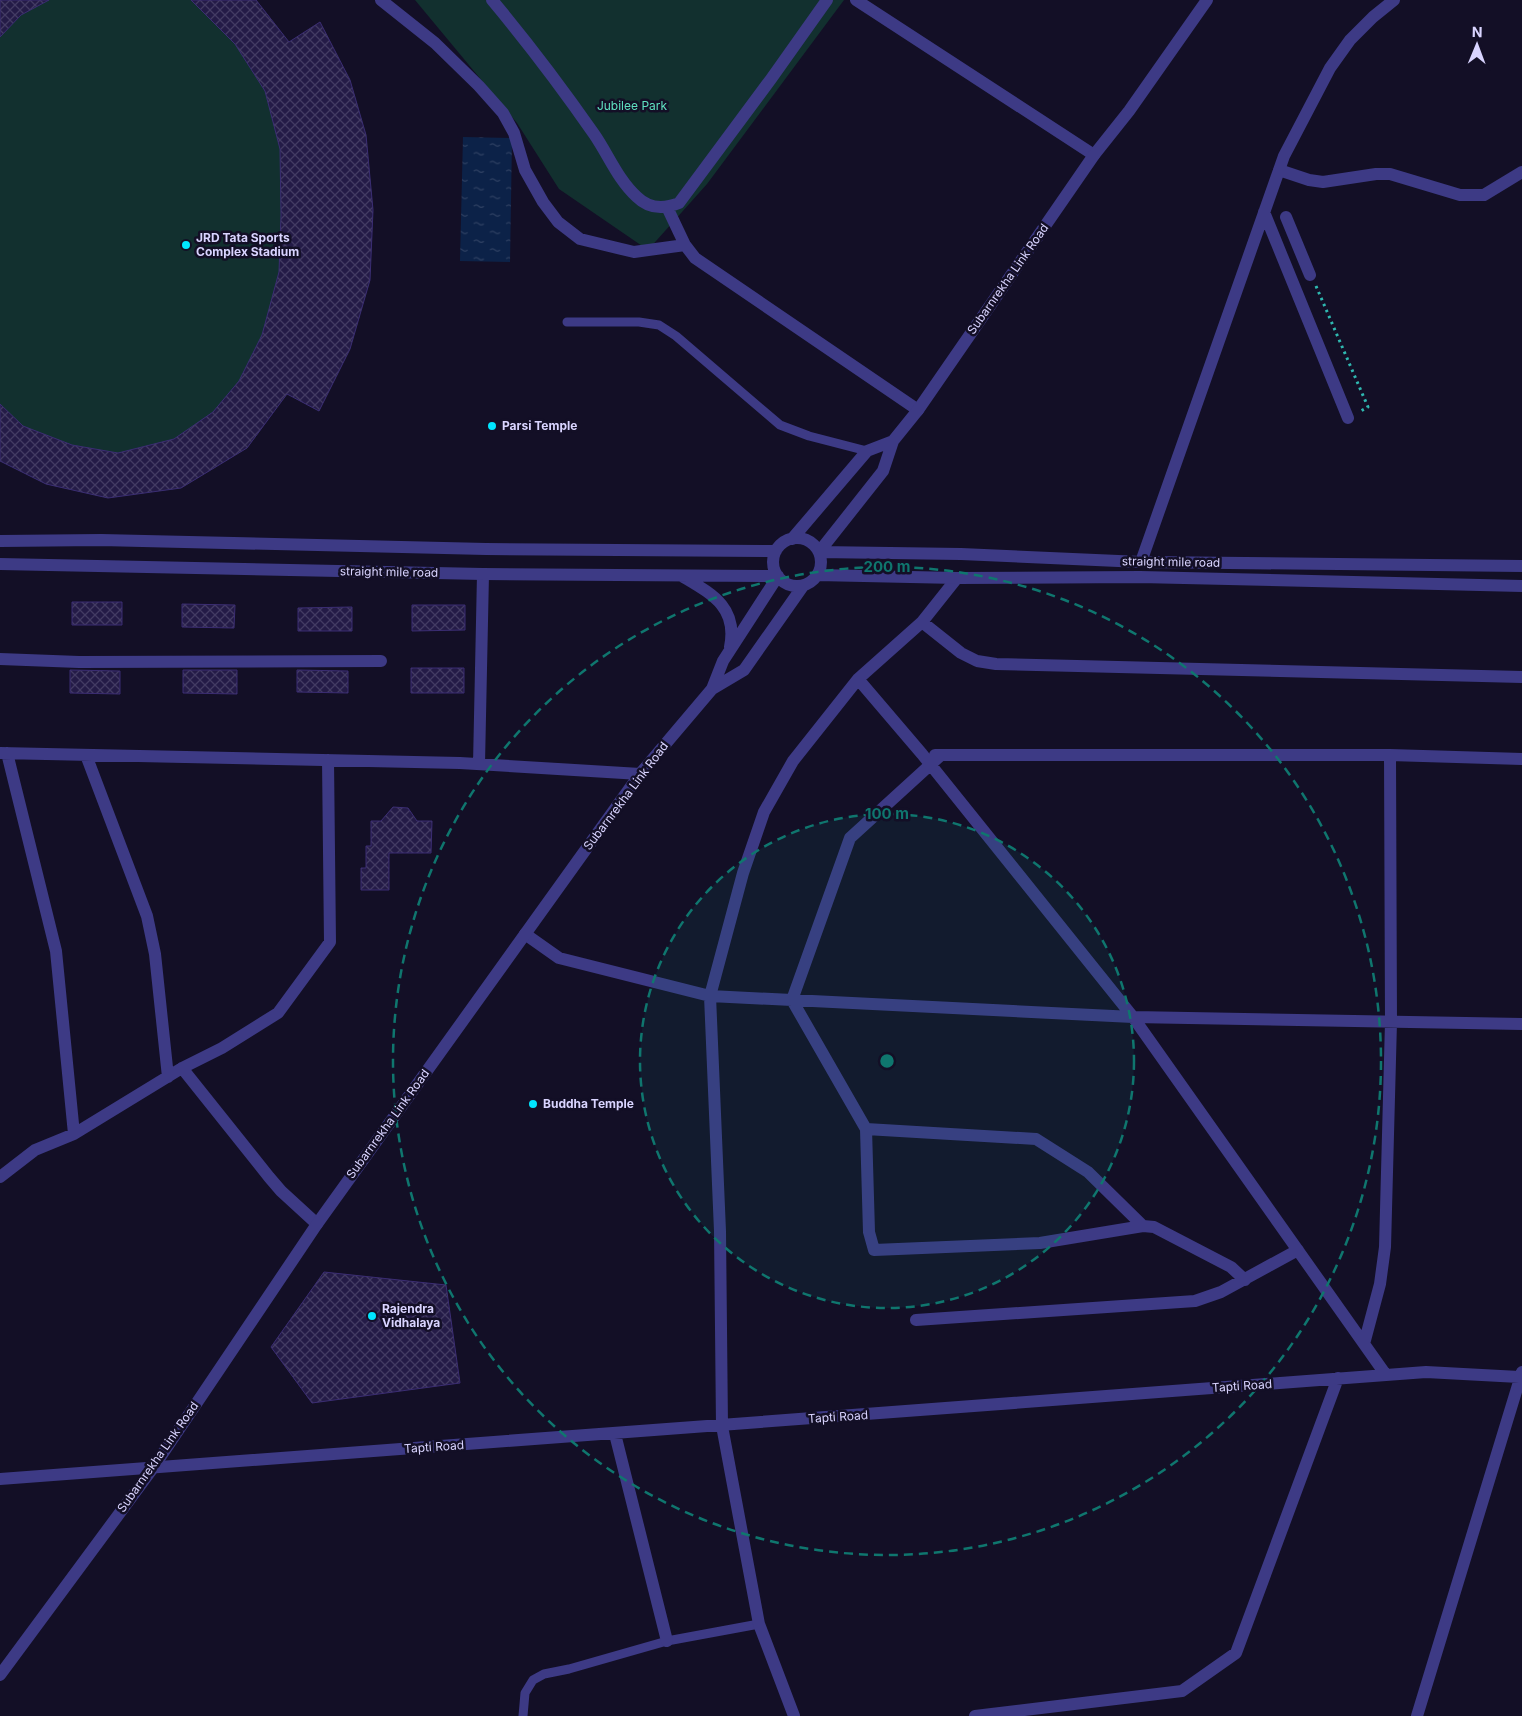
<svg xmlns="http://www.w3.org/2000/svg" width="1522" height="1716" font-family="Inter,sans-serif">
  <defs>
    <pattern id="water-ripples" width="26" height="14" patternUnits="userSpaceOnUse" patternTransform="scale(1.25)"><rect width="26" height="14" fill="#0c2248"/><path d="M2 4q2-2 4 0t4 0M15 11q2-2 4 0t4 0" fill="none" stroke="#2f4163"/></pattern>
    <pattern id="building-cross-hatch" width="8" height="8" patternUnits="userSpaceOnUse" patternTransform="scale(1.25)"><rect width="8" height="8" fill="#241b47"/><path d="M0 0l8 8M0 8l8-8" fill="none" stroke="#433b63"/></pattern>
  </defs>
  <rect width="100%" height="100%" fill="#130f26"/>
  <path fill="#12302f" d="M 0,0 L 256,0 L 289,42 L 320,23 L 350,80 L 366,135 L 373,210 L 370,280 L 350,349 L 319,411 L 287,394 L 247,448 L 181,488 L 108,498 L 46,484 L 0,461 Z
    M 415,0 L 844,0 L 707,184 L 648,250 L 559,189 L 517,123 Z"/>
  <path fill="url(#water-ripples)" d="M 463,137 L 512,138 L 510,262 L 460,261 Z"/>
  <path fill="url(#building-cross-hatch)" stroke="#3b2d73" d="M 0,0 L 49,0 L 21,15 L 0,37 Z
    M 191,0 L 256,0 L 289,42 L 320,22 L 350,80 L 366,135 L 373,210 L 370,280 L 350,349 L 319,411 L 287,394 L 247,448 L 181,488 L 108,498 L 46,484 L 0,461 L 0,404 L 23,426 L 72,445 L 118,453 L 174,439 L 213,412 L 239,381 L 262,335 L 279,272 L 281,215 L 280,149 L 265,91 L 235,44 Z
    M 72,602 L 122,602 L 122,625 L 72,625 Z
    M 182,604 L 235,605 L 234,628 L 182,627 Z
    M 412,605 L 465,605 L 465,630 L 412,631 Z
    M 352,607 L 352,631 L 298,631 L 298,608 Z
    M 411,668 L 464,668 L 464,693 L 411,693 Z
    M 70,670 L 120,671 L 120,694 L 70,693 Z
    M 183,670 L 237,670 L 237,694 L 183,693 Z
    M 297,670 L 348,671 L 348,693 L 297,692 Z
    M 393,807 L 408,808 L 417,821 L 432,821 L 431,853 L 389,853 L 389,890 L 361,890 L 361,868 L 366,868 L 366,846 L 371,846 L 371,821 L 381,821 Z
    M 324,1272 L 446,1285 L 460,1383 L 312,1403 L 271,1347 Z"/>
  <g fill="none" stroke-linecap="round" stroke-linejoin="round">
    <path stroke="#2fb8b0" stroke-width="3" stroke-dasharray="2.5 4" stroke-linecap="butt" d="M 1316,286 L 1368,407 L 1359,412"/>
    <path stroke="#3d3a85" stroke-width="9" d="M 567,322 L 639,322 L 659,325 L 676,336 L 780,425 L 809,436 L 867,451
      M 523,1716 L 525,1693 L 533,1680 L 544,1674 L 569,1669 L 667,1641 L 759,1624"/>
    <path stroke="#3d3a85" stroke-width="12" d="M 381,0 L 435,43 L 479,86 L 503,113 L 514,133 L 525,170 L 543,202 L 558,222 L 580,239 L 634,252 L 685,245
      M 492,0 C 528,43 562,88 594,134 C 608,154 618,180 637,197 C 649,209 664,209 679,203 L 771,79 L 827,0
      M 856,0 L 1094,155
      M 1279,170 L 1309,180 L 1323,182 L 1376,174 L 1390,174 L 1460,195 L 1484,195 L 1522,172
      M 667,207 L 685,245 L 695,258 L 918,410
      M 1264,212 L 1348,418
      M 1286,217 L 1310,275
      M 1141,562 L 1284,156 L 1330,68 L 1350,40 L 1373,17 L 1394,0
      M 922,622 L 961,653 L 977,661 L 996,664 L 1522,677
      M 0,659 L 79,662 L 381,661
      M 858,679 L 922,754 L 1133,1017 L 1386,1375
      M 0,753 L 460,763 L 640,774
      M 7,753 L 56,951 L 74,1134
      M 86,755 L 147,916 L 155,954 L 168,1077
      M 935,755 L 1390,755 L 1522,759
      M 941,755 L 850,838 L 792,1000 L 866,1129 L 869,1232 L 874,1250 L 1040,1243 L 1143,1226 L 1154,1227 L 1231,1267 L 1245,1280
      M 479,764 L 483,574
      M 525,934 L 559,958 L 710,996 L 1133,1017 L 1522,1024
      M 182,1068 L 269,1177 L 281,1191 L 317,1224
      M 866,1129 L 1036,1139 L 1088,1172 L 1143,1226
      M 0,1177 L 35,1150 L 74,1134 L 182,1068 L 222,1048 L 278,1013 L 330,942 L 328,760
      M 916,1320 L 1195,1301 L 1221,1292 L 1298,1250
      M 1364,1344 L 1380,1284 L 1385,1247 L 1391,1022 L 1390,755
      M 615,1434 L 667,1641
      M 0,1479 L 1426,1372 L 1519,1377 L 1522,1379
      M 794,1716 L 759,1624 L 722,1426 L 720,1231 L 710,996 L 743,873 L 764,812 L 793,761 L 858,679 L 922,622 L 957,578
      M 975,1716 L 1182,1691 L 1236,1653 L 1338,1378
      M 1417,1716 L 1522,1372"/>
    <path stroke="#3d3a85" stroke-width="12" d="M773 562a24 24 0 1 1 48 0a24 24 0 1 1-48 0Z
      M 792,539 L 867,451 L 893,441 L 918,410 L 1094,155 L 1129,111 L 1207,0
      M 0,541 L 101,540 L 486,549 L 776,551
      M 819,552 L 961,554 L 1141,562 L 1522,566
      M 819,552 L 883,471 L 893,441
      M 0,564 L 483,574 L 778,576
      M 817,575 L 957,578 L 1140,577 L 1522,586
      M 682,576 C 712,594 738,607 730,647
      M 712,689 L 744,670 L 803,586
      M 0,1675 L 153,1468 L 317,1224 L 640,774 L 712,689 L 723,661 L 778,576"/>
  </g>
  <circle cx="887" cy="1061" r="247" fill="#0f766e" fill-opacity=".12"/>
  <g fill="none" stroke="#0f766e" stroke-width="2.5" stroke-dasharray="9 6">
    <circle cx="887" cy="1061" r="247"/>
    <circle cx="887" cy="1061" r="494"/>
  </g>
  <g fill="#00e5ff" stroke="#130f26" stroke-width="2">
    <circle cx="186" cy="245" r="5"/>
    <circle cx="492" cy="426" r="5"/>
    <circle cx="533" cy="1104" r="5"/>
    <circle cx="372" cy="1316" r="5"/>
  </g>
  <g text-anchor="middle" stroke-width="5" stroke-linejoin="round" paint-order="stroke">
    <g font-size="12" fill="#5fe0c0" stroke="#130f26">
      <text x="632" y="110">Jubilee Park</text>
    </g>
    <g font-size="12" font-weight="bold" fill="#d9d4ff" stroke="#130f26" text-anchor="start">
      <text x="196" y="242">JRD Tata Sports<tspan x="196" dy="14">Complex Stadium</tspan></text>
      <text x="502" y="430">Parsi Temple</text>
      <text x="543" y="1108">Buddha Temple</text>
      <text x="382" y="1313">Rajendra<tspan x="382" dy="14">Vidhalaya</tspan></text>
    </g>
    <g font-size="12" fill="#d9d4ff" stroke="#130f26">
      <text transform="translate(1008 279) rotate(-55)" y="4">Subarnrekha Link Road</text>
      <text transform="translate(1171 562) rotate(1)" y="4">straight mile road</text>
      <text transform="translate(389 572) rotate(1)" y="4">straight mile road</text>
      <text transform="translate(626 796) rotate(-53)" y="4">Subarnrekha Link Road</text>
      <text transform="translate(388 1124) rotate(-54)" y="4">Subarnrekha Link Road</text>
      <text transform="translate(1242 1386) rotate(-4)" y="4">Tapti Road</text>
      <text transform="translate(838 1417) rotate(-4)" y="4">Tapti Road</text>
      <text transform="translate(434 1447) rotate(-4)" y="4">Tapti Road</text>
      <text transform="translate(158 1457) rotate(-55)" y="4">Subarnrekha Link Road</text>
    </g>
  </g>
  <circle cx="887" cy="1061" r="8" fill="#0f766e" stroke="#130f26" stroke-width="2.5"/>
  <g font-size="15" text-anchor="middle" font-weight="bold" fill="#0f766e" stroke="#130f26" stroke-width="5" stroke-linejoin="round" paint-order="stroke">
    <text x="887" y="572">200 m</text>
    <text x="887" y="819">100 m</text>
  </g>
  <g transform="translate(1477 45) rotate(1)" stroke="#130f26" stroke-width="4" paint-order="stroke">
  <path d="M0-4L9 19L0 12L-9 19Z" fill="#d9d4ff"/>
  <text y="-8" font-size="14" font-weight="bold" text-anchor="middle" fill="#d9d4ff">N</text>
  </g>
</svg>
